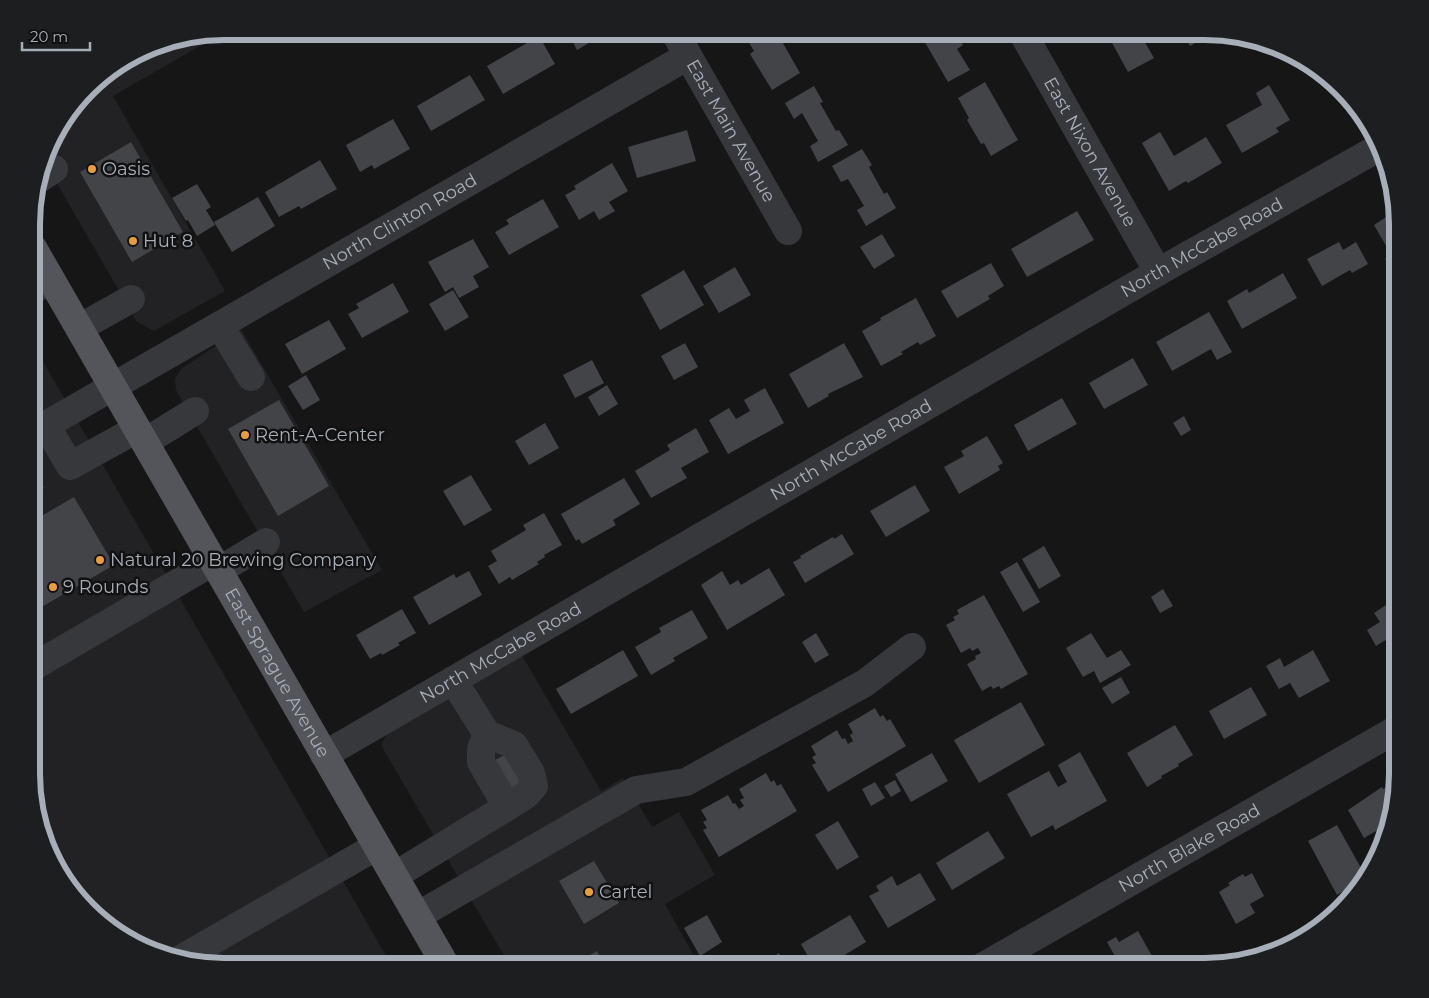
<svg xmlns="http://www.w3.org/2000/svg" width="1429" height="998" font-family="Montserrat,sans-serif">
  <rect width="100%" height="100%" fill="#161617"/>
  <path fill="#222224" d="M 226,31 L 113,96 L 225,291 L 154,331 L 137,322 L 44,161 L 51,138 L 97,79 L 150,46 Z
    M 241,329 L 382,570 L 304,612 L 176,390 L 175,379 L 181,369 Z
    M 33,344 L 392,966 L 211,966 L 162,956 L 107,927 L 57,870 L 33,799 Z
    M 520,652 L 601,791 L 623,778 L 652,827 L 679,812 L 715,875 L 665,904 L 700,967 L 510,966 L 381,745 L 387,734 Z"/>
  <path fill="#424447" d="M 567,31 L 617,31 L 601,40 L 599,37 L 577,50 Z
    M 742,31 L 776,31 L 800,73 L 772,90 L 750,54 L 754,51 Z
    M 919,32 L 955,32 L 963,45 L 957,49 L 970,70 L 948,82 Z
    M 1106,32 L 1139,32 L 1154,58 L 1128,72 Z
    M 1181,32 L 1214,32 L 1190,46 Z
    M 539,36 L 555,64 L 503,94 L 487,66 Z
    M 470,75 L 485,100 L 431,131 L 417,106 Z
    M 985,82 L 1018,140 L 991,156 L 984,143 L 981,144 L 967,120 L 969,118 L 958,98 Z
    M 1269,85 L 1290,120 L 1276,128 L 1279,132 L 1242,153 L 1226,125 L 1262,105 L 1256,93 Z
    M 814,86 L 823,102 L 820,103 L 836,131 L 839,130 L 848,145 L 818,162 L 810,146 L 818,141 L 802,113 L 794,119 L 785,103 Z
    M 393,119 L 410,149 L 374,169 L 372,165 L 360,172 L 346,145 Z
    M 687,130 L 696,161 L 637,178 L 628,147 Z
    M 1160,132 L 1174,156 L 1206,137 L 1222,163 L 1188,183 L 1186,181 L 1169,191 L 1142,143 Z
    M 131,142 L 183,232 L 132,262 L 80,172 Z
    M 862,149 L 872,165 L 869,167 L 884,194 L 887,192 L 896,208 L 866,226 L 857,210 L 864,206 L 848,179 L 841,182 L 832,166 Z
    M 320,160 L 337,189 L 301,209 L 299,206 L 279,217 L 265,192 Z
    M 612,163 L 628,191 L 609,202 L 615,211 L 599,220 L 594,211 L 579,220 L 565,195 L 576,189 L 574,186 Z
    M 197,184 L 211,207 L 206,210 L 215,225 L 197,236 L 188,220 L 186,221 L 172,198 Z
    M 258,197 L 275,226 L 232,252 L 214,222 Z
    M 543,199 L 559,227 L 509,255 L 495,232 L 509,224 L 506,220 Z
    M 1397,210 L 1397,247 L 1389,251 L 1374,225 Z
    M 1077,211 L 1094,240 L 1027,277 L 1011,249 Z
    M 882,234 L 895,256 L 874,269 L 860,247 Z
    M 473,239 L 489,267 L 473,276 L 479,287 L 459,298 L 453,287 L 445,292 L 428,262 Z
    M 1339,242 L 1343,250 L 1356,242 L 1368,264 L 1352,273 L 1350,270 L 1322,286 L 1307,259 Z
    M 1394,254 L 1397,259 L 1397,268 L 1392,271 L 1385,259 Z
    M 991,263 L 1004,286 L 988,296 L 990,299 L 957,318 L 941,291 Z
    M 735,267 L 751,295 L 719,313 L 703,286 Z
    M 684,270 L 704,305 L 660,330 L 641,295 Z
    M 1283,273 L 1297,298 L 1242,329 L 1227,301 L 1247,289 L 1249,293 Z
    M 393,283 L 409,312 L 362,338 L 348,314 L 359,308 L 356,304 Z
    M 453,290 L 469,317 L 445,331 L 429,304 Z
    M 916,298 L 936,336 L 920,345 L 918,342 L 901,352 L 903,354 L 881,366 L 862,331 L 881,320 L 880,318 Z
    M 1209,312 L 1232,352 L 1217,360 L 1211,349 L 1172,371 L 1156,342 Z
    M 329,320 L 346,349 L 302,374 L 285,344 Z
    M 685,343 L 698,367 L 674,380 L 661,356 Z
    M 844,343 L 863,377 L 828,394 L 829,396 L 808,408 L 789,374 Z
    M 1133,358 L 1148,385 L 1104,409 L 1089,383 Z
    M 592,360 L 604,383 L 575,398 L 563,375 Z
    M 306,375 L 320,400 L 303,410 L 288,386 Z
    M 607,385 L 618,404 L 599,416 L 588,397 Z
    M 765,388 L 784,423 L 728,454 L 709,420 L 729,408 L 736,419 L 750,411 L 744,400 Z
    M 1062,398 L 1077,424 L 1028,451 L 1014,425 Z
    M 279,400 L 329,486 L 278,516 L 228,429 Z
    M 1184,416 L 1191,430 L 1181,436 L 1173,423 Z
    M 545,423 L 559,448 L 529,465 L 515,441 Z
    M 696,428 L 709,452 L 681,468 L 687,478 L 651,498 L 635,471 L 670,450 L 667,445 Z
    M 987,436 L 1003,463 L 998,466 L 1000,470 L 959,494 L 944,467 L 964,456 L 961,451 Z
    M 33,467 L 44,488 L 33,495 Z
    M 471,475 L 492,510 L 464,526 L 443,491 Z
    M 624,478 L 640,504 L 613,520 L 616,525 L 582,544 L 579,539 L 576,541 L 561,514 Z
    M 915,485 L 930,511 L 886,537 L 870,511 Z
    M 74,497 L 114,565 L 33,612 L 33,521 Z
    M 544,513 L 562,545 L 544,555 L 545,557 L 537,562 L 539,564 L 512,580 L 510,577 L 499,584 L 488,566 L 497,561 L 491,551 L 526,530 L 523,525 Z
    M 842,534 L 854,554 L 805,583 L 793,562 L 801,558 L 800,556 L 833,537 L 834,539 Z
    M 1044,546 L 1061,576 L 1039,589 L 1022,559 Z
    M 1017,562 L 1040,602 L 1023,612 L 1000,572 Z
    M 769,568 L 785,595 L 727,630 L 701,585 L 722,571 L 730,585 L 738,580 L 741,585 Z
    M 469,571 L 482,595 L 429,625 L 413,597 L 454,574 L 456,578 Z
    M 1163,589 L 1173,606 L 1160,613 L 1151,597 Z
    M 984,595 L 1028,674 L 1001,689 L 999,686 L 993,689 L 991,686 L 982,691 L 967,664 L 976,659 L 975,656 L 981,653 L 978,648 L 972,651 L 970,648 L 961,653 L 946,625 L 955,620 L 953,617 L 959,614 L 957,610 Z
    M 1389,603 L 1397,617 L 1397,640 L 1392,643 L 1389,638 L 1376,646 L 1367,630 L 1380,622 L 1374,613 Z
    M 402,609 L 416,633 L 398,643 L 400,645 L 382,655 L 381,653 L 370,659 L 356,635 Z
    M 692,610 L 708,638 L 673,658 L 675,661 L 651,675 L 635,647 L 661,632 L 659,628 Z
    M 816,633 L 829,655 L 815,663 L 802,642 Z
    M 1091,633 L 1107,658 L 1121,650 L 1131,665 L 1100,683 L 1094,671 L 1083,677 L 1066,648 Z
    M 623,650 L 638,676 L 571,714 L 556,689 Z
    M 1313,650 L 1330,681 L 1299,698 L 1290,683 L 1279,689 L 1266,666 L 1280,658 L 1284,667 Z
    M 1121,677 L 1130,693 L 1112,704 L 1102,688 Z
    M 1251,687 L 1267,715 L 1224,739 L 1209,711 Z
    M 1021,702 L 1045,745 L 979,783 L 954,740 Z
    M 875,708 L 880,717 L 883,715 L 887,721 L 890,719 L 906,746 L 828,792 L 812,765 L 816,763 L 812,757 L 816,755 L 811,746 L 837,730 L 842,739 L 845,738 L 848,744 L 853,741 L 850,735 L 853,733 L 848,724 Z
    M 1175,725 L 1193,755 L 1178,764 L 1179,766 L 1161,776 L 1162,778 L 1147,787 L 1127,753 Z
    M 1080,752 L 1107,801 L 1055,830 L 1053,825 L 1031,837 L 1007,794 L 1049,771 L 1058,787 L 1067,782 L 1058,765 Z
    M 932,753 L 948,781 L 911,802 L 895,774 Z
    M 506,754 L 524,785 L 506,796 L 488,764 Z
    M 766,773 L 771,782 L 774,780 L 777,786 L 781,784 L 797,811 L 719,857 L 703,830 L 707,828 L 703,822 L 707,820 L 701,810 L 728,795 L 733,804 L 735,803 L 739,809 L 744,806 L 740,800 L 744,798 L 739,789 Z
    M 895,780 L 901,791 L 891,797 L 884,786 Z
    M 875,782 L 885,798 L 871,806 L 862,789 Z
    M 1394,783 L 1397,789 L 1390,823 L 1364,838 L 1348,810 L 1382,787 L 1383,789 Z
    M 838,821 L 859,857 L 837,870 L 815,835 Z
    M 1337,825 L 1366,877 L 1337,895 L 1308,841 Z
    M 988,831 L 1005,858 L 952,890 L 936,863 Z
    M 594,861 L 619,903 L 584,924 L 559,881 Z
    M 920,873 L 936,900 L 888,928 L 869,896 L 879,891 L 876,886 L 892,876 L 897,886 Z
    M 1252,873 L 1264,896 L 1250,904 L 1255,913 L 1236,924 L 1219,892 L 1230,885 L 1228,883 L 1243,874 L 1245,877 Z
    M 707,915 L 722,942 L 700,956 L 684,928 Z
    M 850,915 L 866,942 L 825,967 L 814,967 L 801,944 Z
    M 1138,931 L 1157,965 L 1154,967 L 1121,967 L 1107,942 L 1116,937 L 1119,942 Z
    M 597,951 L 606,967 L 571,966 Z
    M 779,953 L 787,967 L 757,967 Z
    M 1175,961 L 1178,967 L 1164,967 Z"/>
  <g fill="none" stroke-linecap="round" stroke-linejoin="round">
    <g stroke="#37383c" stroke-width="28">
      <path id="s1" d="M 674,31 L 788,231"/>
      <path id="s2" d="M 1022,32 L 1158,272"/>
      <path d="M 39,179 L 54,169"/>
      <path d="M 33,290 L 51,279"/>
      <path d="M 220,326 L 251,377"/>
      <path d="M 79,328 L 131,299"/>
      <path id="s3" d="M 137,429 L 70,466 L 46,425 L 688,56"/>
      <path d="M 145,442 L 195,411"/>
      <path d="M 218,571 L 266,542"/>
      <path d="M 33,667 L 213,562"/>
      <path d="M 487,734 L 514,745 L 531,773 L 534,786 L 526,795 L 507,807"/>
      <path id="s4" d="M 324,755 L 1158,272 L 1380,147"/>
      <path d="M 394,876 L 507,807 L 481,762 L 481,749 L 487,734 L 453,680"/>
      <path d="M 417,916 L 636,790 L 686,782 L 865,683 L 912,647"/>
      <path d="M 179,960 L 377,846"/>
      <path id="s5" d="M 982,967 L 1397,729"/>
    </g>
    <path stroke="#53555b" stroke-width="28" id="s6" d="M 33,248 L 446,966"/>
  </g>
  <g fill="#e99e3c" stroke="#111112" stroke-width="2">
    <circle cx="92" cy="169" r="5"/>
    <circle cx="133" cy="241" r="5"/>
    <circle cx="245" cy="435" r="5"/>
    <circle cx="100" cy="560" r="5"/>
    <circle cx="53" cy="587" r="5"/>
    <circle cx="589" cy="892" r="5"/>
  </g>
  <g text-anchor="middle" stroke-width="5" stroke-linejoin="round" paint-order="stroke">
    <g font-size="18" fill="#a8aeb7" stroke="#111112">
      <text dy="6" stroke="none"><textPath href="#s1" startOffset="115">East Main Avenue</textPath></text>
      <text dy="6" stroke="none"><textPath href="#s2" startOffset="138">East Nixon Avenue</textPath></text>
      <text dy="6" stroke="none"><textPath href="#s3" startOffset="532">North Clinton Road</textPath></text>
      <text dy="6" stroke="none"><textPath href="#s4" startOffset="1014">North McCabe Road</textPath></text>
      <text dy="6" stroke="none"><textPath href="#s4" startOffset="609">North McCabe Road</textPath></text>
      <text dy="6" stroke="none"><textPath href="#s4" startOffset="204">North McCabe Road</textPath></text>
      <text dy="6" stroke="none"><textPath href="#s6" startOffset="490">East Sprague Avenue</textPath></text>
      <text dy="6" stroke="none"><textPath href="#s5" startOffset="239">North Blake Road</textPath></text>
    </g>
    <g font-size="18" fill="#a8aeb7" stroke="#111112" text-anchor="start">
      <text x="102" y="175">Oasis</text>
      <text x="143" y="247">Hut 8</text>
      <text x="255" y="441">Rent-A-Center</text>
      <text x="110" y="566">Natural 20 Brewing Company</text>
      <text x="63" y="593">9 Rounds</text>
      <text x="599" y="898">Cartel</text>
    </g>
  </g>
  <path d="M0 0H1429V998H0ZM224 40H1205A184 184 0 0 1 1389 224V774A184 184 0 0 1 1205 958H224A184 184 0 0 1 40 774V224A184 184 0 0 1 224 40Z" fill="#1d1e1f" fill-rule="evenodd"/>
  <path fill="none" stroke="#a8aeb7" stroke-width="6" d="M224 40H1205A184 184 0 0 1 1389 224V774A184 184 0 0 1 1205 958H224A184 184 0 0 1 40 774V224A184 184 0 0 1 224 40Z"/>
  <path d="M22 42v8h68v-8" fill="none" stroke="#a8aeb7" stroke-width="2.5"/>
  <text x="30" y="42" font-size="15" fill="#a8aeb7" stroke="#111112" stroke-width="4" paint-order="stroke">20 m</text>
</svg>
